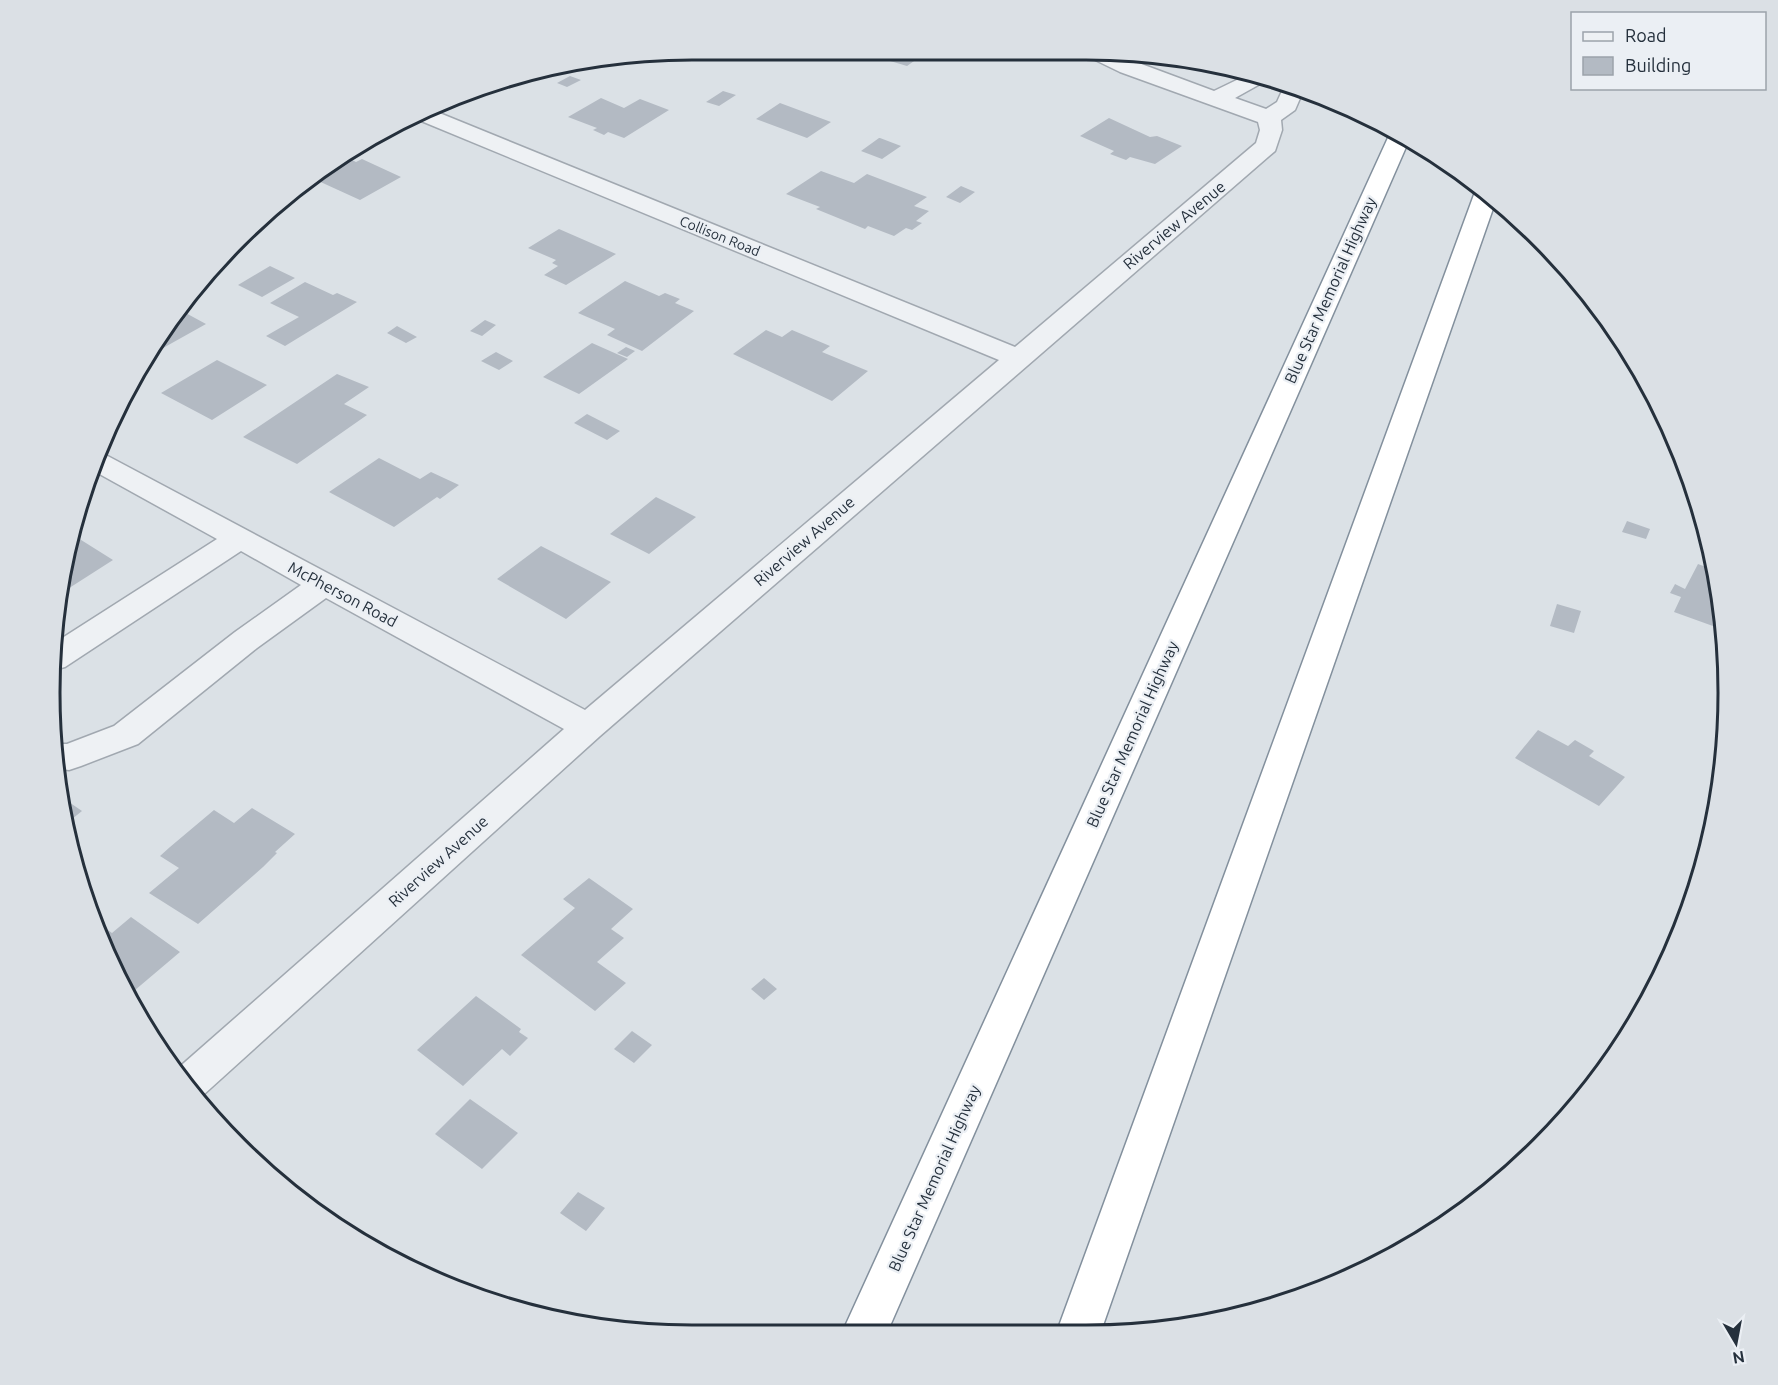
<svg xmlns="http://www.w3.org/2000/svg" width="1778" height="1385" font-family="Ubuntu,sans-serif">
  <rect width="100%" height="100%" fill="#dbe1e6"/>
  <path fill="#b3bac3" d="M 891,50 L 912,50 L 924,54 L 907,66 L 880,58 Z
    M 526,72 L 533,72 L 505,87 L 496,84 Z
    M 570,76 L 581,80 L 567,87 L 557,83 Z
    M 723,91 L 736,95 L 719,106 L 706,102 Z
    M 601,98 L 624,108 L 640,99 L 669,110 L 624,138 L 608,132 L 604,135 L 593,130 L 597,128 L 568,117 Z
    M 780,103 L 831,122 L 807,138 L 756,119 Z
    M 1109,118 L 1150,137 L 1157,136 L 1182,146 L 1155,164 L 1130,157 L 1126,160 L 1110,154 L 1114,151 L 1080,136 Z
    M 879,138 L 880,138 L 901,146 L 882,159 L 861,151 Z
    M 344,156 L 356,162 L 362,159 L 401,177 L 360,200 L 314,179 Z
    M 821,171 L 854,183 L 867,174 L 927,197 L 914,206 L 929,211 L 916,221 L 922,223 L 912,230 L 906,228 L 894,236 L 868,226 L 865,229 L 816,209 L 820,207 L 786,194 Z
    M 961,186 L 975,192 L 960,203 L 946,197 Z
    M 559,229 L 598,246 L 616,254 L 566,285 L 544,275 L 558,266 L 552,263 L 556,260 L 528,248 Z
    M 270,266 L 295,278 L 262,297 L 238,285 Z
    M 625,281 L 659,296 L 665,293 L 680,299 L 675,303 L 694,311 L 642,351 L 607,335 L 615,329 L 578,313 Z
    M 305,282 L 333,295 L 337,293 L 357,302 L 285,346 L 266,336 L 299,317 L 270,303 Z
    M 182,311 L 206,324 L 147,357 L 181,312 Z
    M 485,320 L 496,325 L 482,336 L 470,331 Z
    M 397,326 L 417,337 L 406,343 L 387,333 Z
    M 766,330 L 782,337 L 792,330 L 830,346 L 822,352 L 868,371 L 832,401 L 733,354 Z
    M 592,343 L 628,359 L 579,394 L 543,377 Z
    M 626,347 L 635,351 L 627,357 L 617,353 Z
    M 496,352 L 513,361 L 499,370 L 481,361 Z
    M 217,360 L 267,385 L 212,420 L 161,393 Z
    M 337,374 L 369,387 L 344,404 L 367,415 L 297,464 L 243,437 Z
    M 587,414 L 620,431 L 607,440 L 574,423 Z
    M 379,458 L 420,479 L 431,472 L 459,485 L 440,499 L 437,497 L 394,527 L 329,492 Z
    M 656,497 L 696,517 L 649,554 L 610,534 Z
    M 1627,521 L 1650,529 L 1646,539 L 1622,532 Z
    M 70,533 L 113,560 L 63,592 Z
    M 541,546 L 611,582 L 566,619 L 497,579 Z
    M 1698,564 L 1714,570 L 1723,608 L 1724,630 L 1674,612 L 1681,597 L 1670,593 L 1674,586 L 1675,584 L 1685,589 Z
    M 1557,604 L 1581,611 L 1574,633 L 1550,626 Z
    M 1538,730 L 1568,746 L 1575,740 L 1594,751 L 1589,756 L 1625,777 L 1599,806 L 1515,758 Z
    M 63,798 L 82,811 L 67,823 L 65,813 Z
    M 252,808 L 295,834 L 275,852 L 277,853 L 263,867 L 198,924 L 149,893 L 179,868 L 160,856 L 170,847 L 214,810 L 234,823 Z
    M 589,878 L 633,909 L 611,929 L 624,938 L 597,962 L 626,983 L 595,1011 L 521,955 L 575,908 L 563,899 Z
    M 131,917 L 180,952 L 128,996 L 98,923 L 112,933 Z
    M 764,978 L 777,989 L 764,1000 L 751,989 Z
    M 476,996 L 521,1029 L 519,1032 L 528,1038 L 510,1056 L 502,1049 L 463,1086 L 417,1050 Z
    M 632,1031 L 652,1045 L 634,1063 L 614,1049 Z
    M 470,1099 L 518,1133 L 482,1169 L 435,1134 Z
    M 578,1192 L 605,1208 L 586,1231 L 560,1213 Z"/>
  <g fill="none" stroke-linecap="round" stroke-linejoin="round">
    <defs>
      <path id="minor" d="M 1084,51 L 1112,51 L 1136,62 L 1214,91 L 1247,75 L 1269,79 L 1235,98 L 1266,109 L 1277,102 L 1286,82 L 1304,89 L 1295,110 L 1281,120 L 1282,130 L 1275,151 L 600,736 L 201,1097 L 197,1099 L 176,1070 L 564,729 L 326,598 L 257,648 L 138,744 L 81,766 L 69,770 L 60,769 L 56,744 L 67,744 L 114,726 L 235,632 L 301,585 L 241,551 L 65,667 L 53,670 L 56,642 L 217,539 L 94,471 L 102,453 L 585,710 L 999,360 L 414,118 L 432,110 L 1015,347 L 1256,143 L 1260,130 L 1258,122 L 1120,72 L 1087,56 Z"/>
      <path id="highway" d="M 1392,129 L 1410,138 L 886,1335 L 841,1335 Z
        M 1481,186 L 1496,200 L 1100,1334 L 1056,1334 L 1475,192 Z"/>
    </defs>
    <use href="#minor" stroke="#a1a8b0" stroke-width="3"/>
    <use href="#highway" stroke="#83909d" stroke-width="3"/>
    <use href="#minor" fill="#eef1f4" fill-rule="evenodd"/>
    <use href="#highway" fill="#fff" fill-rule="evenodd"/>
  </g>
  <g text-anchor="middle" stroke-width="4.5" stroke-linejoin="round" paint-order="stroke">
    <g font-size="14" fill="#25303c" stroke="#ebeff4">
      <text transform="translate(720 236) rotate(22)" y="5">Collison Road</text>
    </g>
    <g font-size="16" fill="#25303c" stroke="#ebeff4">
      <text transform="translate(1174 225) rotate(-40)" y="6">Riverview Avenue</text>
      <text transform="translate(1330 290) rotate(-66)" y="6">Blue Star Memorial Highway</text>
      <text transform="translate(804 541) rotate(-41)" y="6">Riverview Avenue</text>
      <text transform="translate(343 594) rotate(28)" y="6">McPherson Road</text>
      <text transform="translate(1132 734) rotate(-66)" y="6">Blue Star Memorial Highway</text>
      <text transform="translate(438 861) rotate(-42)" y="6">Riverview Avenue</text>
      <text transform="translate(934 1178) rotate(-66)" y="6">Blue Star Memorial Highway</text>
    </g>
  </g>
  <path d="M0 0H1778V1385H0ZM692 60H1086A632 632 0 0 1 1718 692V693A632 632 0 0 1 1086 1325H692A632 632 0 0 1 60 693V692A632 632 0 0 1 692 60Z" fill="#dbe0e5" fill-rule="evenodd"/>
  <path fill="none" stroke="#25303c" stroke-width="3" d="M692 60H1086A632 632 0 0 1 1718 692V693A632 632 0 0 1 1086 1325H692A632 632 0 0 1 60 693V692A632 632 0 0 1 692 60Z"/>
  <rect x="1571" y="12" width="195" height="78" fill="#ebeff4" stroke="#9ca3aa" stroke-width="1.5"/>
  <rect x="1583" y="32" width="30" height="9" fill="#eef1f4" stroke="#9ca3aa" stroke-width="1.5"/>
  <text x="1625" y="42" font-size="18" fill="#25303c">Road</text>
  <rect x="1583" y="57" width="30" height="18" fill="#b3bac3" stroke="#9ca3aa" stroke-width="1.5"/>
  <text x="1625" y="72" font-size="18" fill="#25303c">Building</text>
  <g transform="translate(1736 1343) rotate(170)" stroke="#ebeff4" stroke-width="4.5" paint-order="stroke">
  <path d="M0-4.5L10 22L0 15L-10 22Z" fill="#25303c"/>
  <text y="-9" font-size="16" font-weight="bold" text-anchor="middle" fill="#25303c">N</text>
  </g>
</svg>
